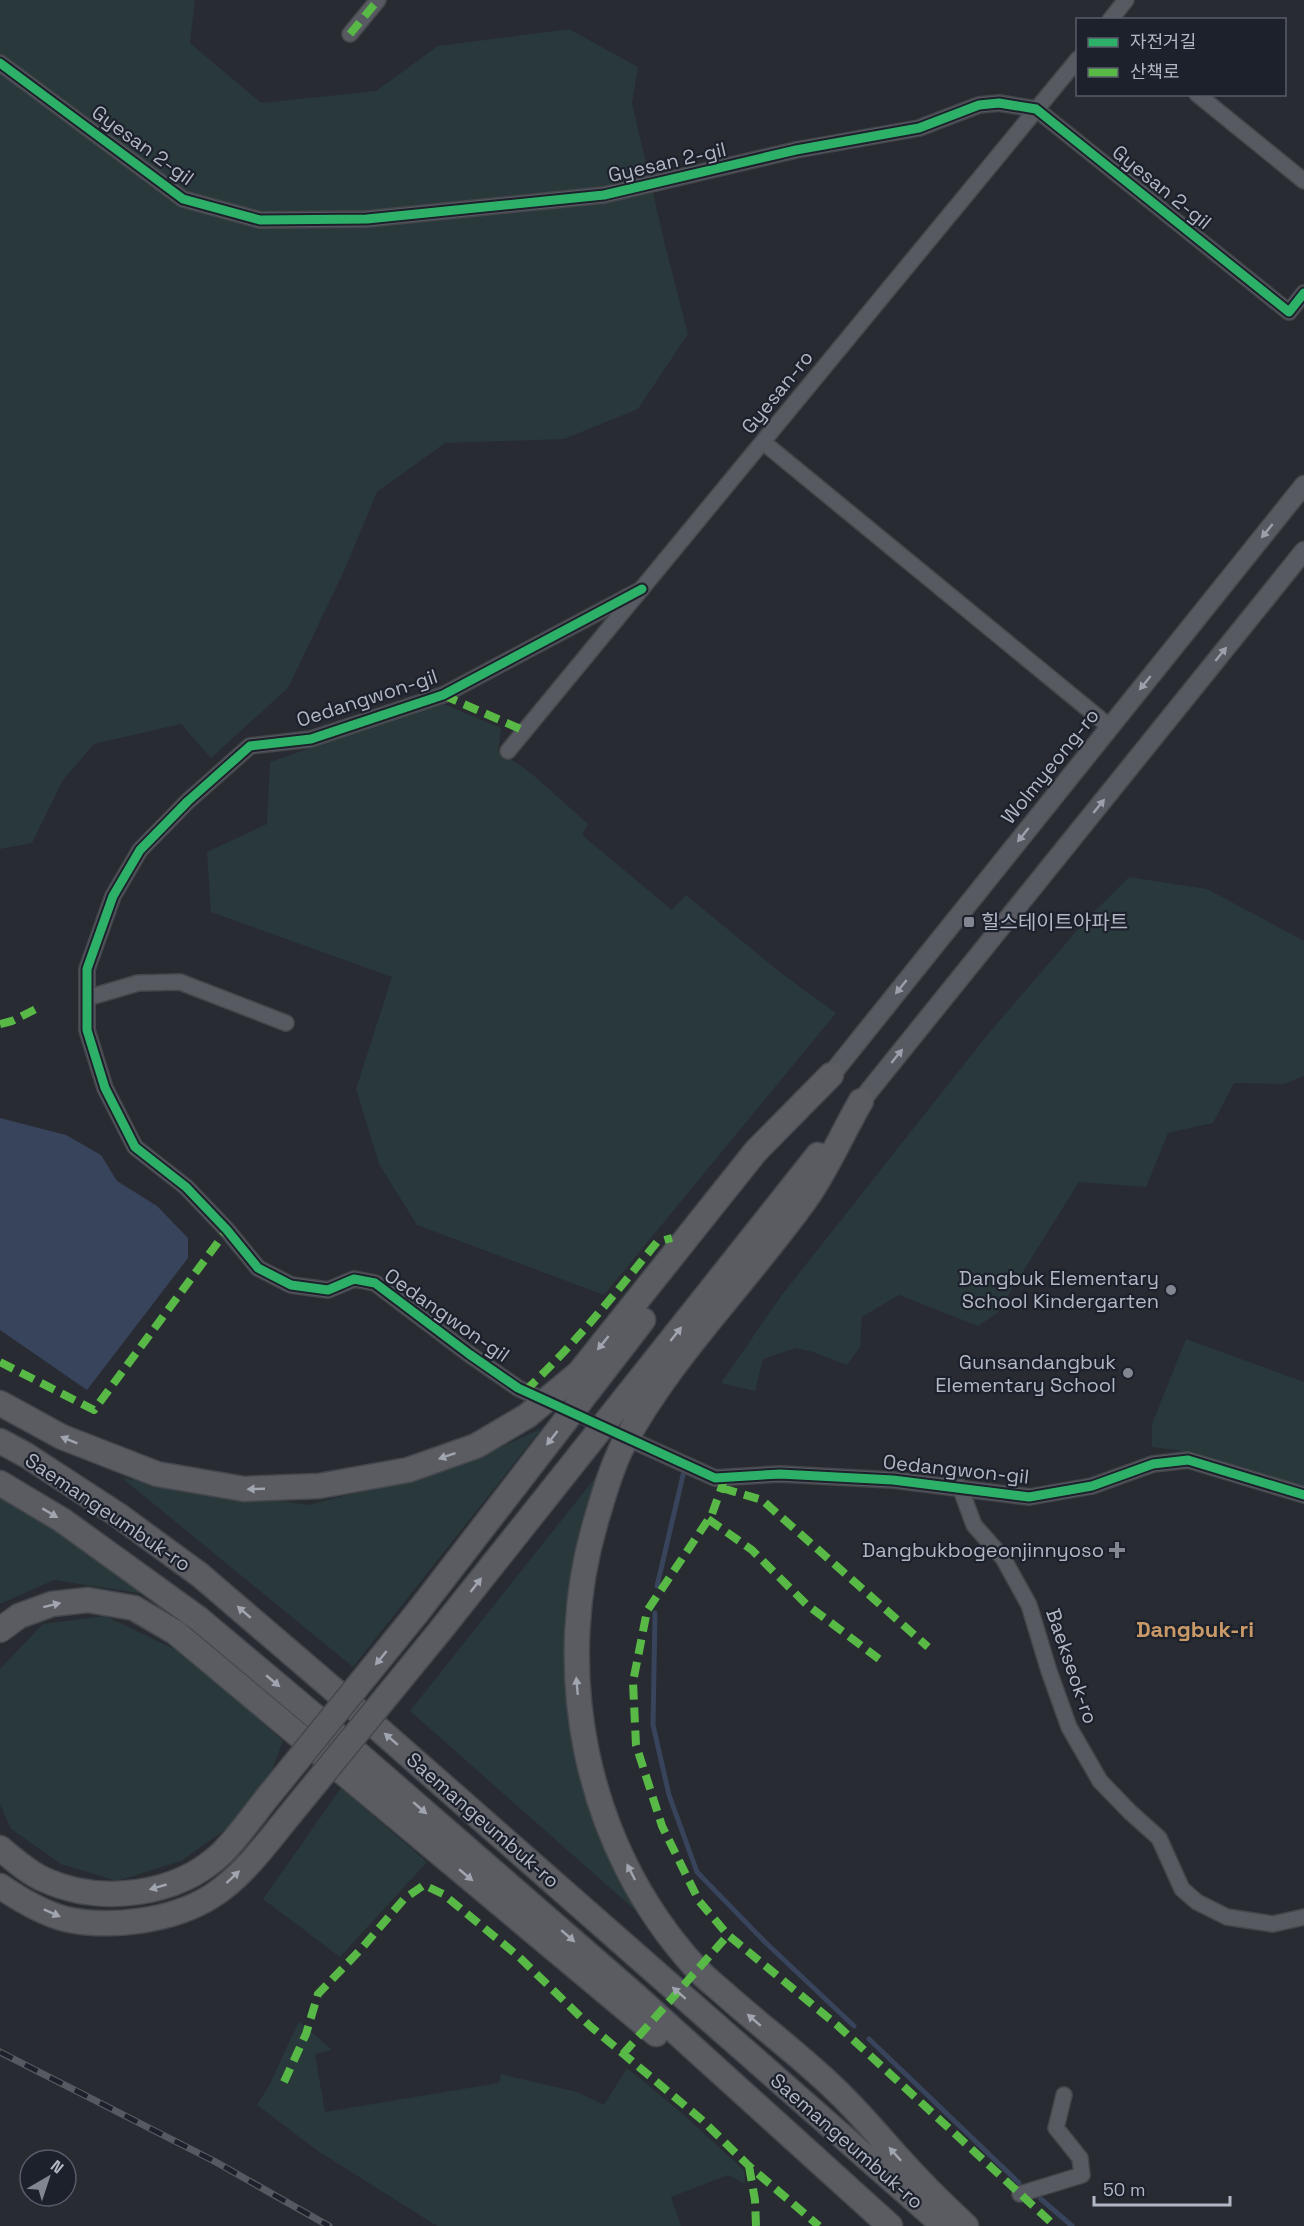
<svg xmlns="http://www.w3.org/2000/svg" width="1304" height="2226" font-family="'Space Grotesk','Noto Sans KR',sans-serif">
  <rect width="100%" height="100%" fill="#282b32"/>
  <path fill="#29383b" d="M 0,0 L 195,0 L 190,43 L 261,103 L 376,91 L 438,46 L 569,29 L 638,67 L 632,103 L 665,245 L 688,334 L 638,409 L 564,439 L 445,443 L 377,492 L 344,571 L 288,688 L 211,758 L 181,724 L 94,744 L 63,780 L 32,843 L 0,849 Z
    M 441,703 L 501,728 L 498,750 L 531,773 L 588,824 L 582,835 L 672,910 L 686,895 L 781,973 L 836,1013 L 604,1295 L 417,1225 L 379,1164 L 356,1089 L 392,977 L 211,912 L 207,852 L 267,824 L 270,762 Z
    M 1129,877 L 1207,889 L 1304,941 L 1304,1076 L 1284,1084 L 1234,1083 L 1213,1123 L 1168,1133 L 1146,1187 L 1079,1182 L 997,1313 L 978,1326 L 899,1295 L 862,1317 L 860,1347 L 847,1365 L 813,1352 L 796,1348 L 763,1359 L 755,1391 L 721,1383 L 781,1296 L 988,1034 L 1085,921 Z
    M 1186,1339 L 1304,1382 L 1304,1486 L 1176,1450 L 1152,1447 L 1152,1424 Z
    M 542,1428 L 353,1667 L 122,1478 L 309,1505 L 465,1464 Z
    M 603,1468 L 581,1522 L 565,1611 L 571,1731 L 605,1846 L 643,1917 L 410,1711 Z
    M 0,1497 L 74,1542 L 145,1594 L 54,1580 L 0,1604 Z
    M 105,1616 L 191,1657 L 283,1741 L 271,1773 L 233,1824 L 181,1861 L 117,1881 L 61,1864 L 11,1829 L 0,1804 L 0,1669 L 43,1624 Z
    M 341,1788 L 427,1862 L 340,1957 L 263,1899 Z
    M 299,2021 L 332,2050 L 315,2054 L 325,2112 L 499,2083 L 501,2074 L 577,2092 L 604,2105 L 627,2068 L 676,2108 L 744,2170 L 745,2184 L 728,2175 L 671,2197 L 681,2226 L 437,2226 L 318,2151 L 257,2105 L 270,2084 Z"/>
  <path fill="#38445b" d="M 0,1118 L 66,1135 L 101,1155 L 117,1181 L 157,1206 L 188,1238 L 188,1258 L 87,1390 L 0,1330 Z"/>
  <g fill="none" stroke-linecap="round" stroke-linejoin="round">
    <path stroke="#38445b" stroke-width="5" d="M 657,1586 L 684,1471
      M 655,1613 L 653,1725 L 669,1795 L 697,1872 L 765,1942 L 854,2026
      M 869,2039 L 1019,2183
      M 1041,2199 L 1072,2226"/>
    <path stroke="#3d4048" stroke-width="15" stroke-dasharray="15 8" stroke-linecap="butt" d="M 540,1398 L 633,1441"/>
    <defs>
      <path id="minor" d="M 1110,20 L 1126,0
        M 350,34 L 378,0
        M 0,63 L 183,199 L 260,220 L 367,219 L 604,195 L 796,150 L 919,128 L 979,105 L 999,103 L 1036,109 L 1289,312 L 1304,293
        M 1197,94 L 1304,181
        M 763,442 L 1110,727
        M 508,751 L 1078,59
        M 87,998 L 138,983 L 180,982 L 286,1023
        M 535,1396 L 518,1388 L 469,1354 L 375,1283 L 354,1279 L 328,1290 L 291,1285 L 258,1268 L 227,1230 L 186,1187 L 135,1147 L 105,1088 L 87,1030 L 87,969 L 113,896 L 140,850 L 188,801 L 250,746 L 311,739 L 443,695 L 642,589
        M 638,1443 L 715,1478 L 780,1474 L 893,1480 L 1029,1497 L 1092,1486 L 1153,1464 L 1188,1460 L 1304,1495
        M 960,1487 L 974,1525 L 1003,1558 L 1029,1605 L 1049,1671 L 1069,1727 L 1100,1781 L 1130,1812 L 1159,1838 L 1182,1889 L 1197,1902 L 1227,1917 L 1273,1924 L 1304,1917
        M 1020,2194 L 1082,2175 L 1080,2158 L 1056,2128 L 1064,2095"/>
      <path id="tertiary" d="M 831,1075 L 1304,485
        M 861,1101 L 1304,551"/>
      <path id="trunk" d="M 861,1101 C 843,1132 828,1167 808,1196 C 748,1281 671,1355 622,1447 C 612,1467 605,1490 599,1511 C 549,1667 584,1846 696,1968 C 705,1978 716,1986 726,1995 C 765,2030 808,2061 844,2098 C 871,2125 895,2156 922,2183 C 936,2198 951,2212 966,2226
        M 0,1403 L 62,1437 L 157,1474 L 244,1489 L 319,1486 L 408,1470 L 476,1446 L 527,1416 L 579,1373 L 756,1151 L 831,1075
        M 0,1441 L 26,1455 L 118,1515 L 200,1575 L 340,1695 L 942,2224
        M 0,1483 L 62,1520 L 199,1619 L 318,1719 L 635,1995 L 890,2226
        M 417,1613 L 643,1320
        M 0,1630 L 19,1616 L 52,1604 L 88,1600 L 134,1608 L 175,1632 L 656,2034
        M 440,1631 L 818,1155
        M 0,1848 C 13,1859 29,1873 45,1880 C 101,1905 177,1896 222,1853 C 238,1837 252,1817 266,1799
        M 0,1886 C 19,1899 43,1913 65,1919 C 110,1929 173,1921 212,1896 C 242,1877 266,1844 288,1817"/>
    </defs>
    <use href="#minor" stroke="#44464b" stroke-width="18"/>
    <use href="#tertiary" stroke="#44464b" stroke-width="21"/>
    <use href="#trunk" stroke="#44474e" stroke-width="27"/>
    <use href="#minor" stroke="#585a61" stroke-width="15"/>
    <use href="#tertiary" stroke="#585a61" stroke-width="18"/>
    <use href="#trunk" stroke="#5b5c62" stroke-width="24"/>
    <defs>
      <path id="rail" d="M 0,2052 L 214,2161 L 329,2226"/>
    </defs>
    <use href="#rail" stroke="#56595f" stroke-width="7"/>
    <use href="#rail" stroke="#1c212c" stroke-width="4.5" stroke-dasharray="14" stroke-linecap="butt"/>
    <defs>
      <path id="trunk-bridge" d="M 266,1799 L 417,1613
        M 288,1817 L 440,1631"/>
    </defs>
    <use href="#trunk-bridge" stroke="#44474e" stroke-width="27" stroke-linecap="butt"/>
    <use href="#trunk-bridge" stroke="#5b5c62" stroke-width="24"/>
    <path stroke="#58b947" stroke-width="8" stroke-dasharray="15 8" stroke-linecap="butt" d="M 350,34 L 378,0
      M 443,695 L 525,731
      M 0,1024 L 12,1021 L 36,1009
      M 0,1362 L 94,1410 L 227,1230
      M 525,1391 C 574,1345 615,1294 657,1242 L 672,1238
      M 725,1478 L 712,1514 L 647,1611 L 633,1682 L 636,1745 L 662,1826 L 699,1901 L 728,1935 L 837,2025 L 1055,2226
      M 722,1488 L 762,1500 L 928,1647
      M 708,1519 L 752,1550 L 806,1604 L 879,1659
      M 623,2054 L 728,1935
      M 284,2082 L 306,2034 L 318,1994 L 362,1948 L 404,1899 L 424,1885 L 443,1894 L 518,1956 L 589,2025 L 702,2120 L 749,2166 L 819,2226
      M 749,2166 L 755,2200 L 756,2226"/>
    <defs>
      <path id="cycleway" d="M 0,63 L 183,199 L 260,220 L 367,219 L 604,195 L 796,150 L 919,128 L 979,105 L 999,103 L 1036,109 L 1289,312 L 1304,293
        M 642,589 L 443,695 L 311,739 L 250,746 L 188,801 L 140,850 L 113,896 L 87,969 L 87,1030 L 105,1088 L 135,1147 L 186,1187 L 227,1230 L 258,1268 L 291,1285 L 328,1290 L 354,1279 L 375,1283 L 469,1354 L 518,1388 L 715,1478 L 780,1474 L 893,1480 L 1029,1497 L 1092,1486 L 1153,1464 L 1188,1460 L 1304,1495"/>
    </defs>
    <use href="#cycleway" stroke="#1c212c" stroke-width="13"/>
    <use href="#cycleway" stroke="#2db169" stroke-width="9"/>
  </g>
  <defs><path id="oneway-solid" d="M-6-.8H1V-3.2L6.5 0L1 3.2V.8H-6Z" transform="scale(1.5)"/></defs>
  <g fill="#9ba0ab">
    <use href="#oneway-solid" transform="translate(1267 531) rotate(129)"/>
    <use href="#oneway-solid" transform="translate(1221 654) rotate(-51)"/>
    <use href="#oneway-solid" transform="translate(1145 683) rotate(129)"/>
    <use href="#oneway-solid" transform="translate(1099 806) rotate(-51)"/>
    <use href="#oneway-solid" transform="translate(1023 835) rotate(129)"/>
    <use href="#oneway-solid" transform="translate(901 987) rotate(129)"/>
    <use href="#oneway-solid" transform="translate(897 1056) rotate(-51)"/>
  </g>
  <g fill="#a0a5b0">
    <use href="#oneway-solid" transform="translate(676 1334) rotate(-52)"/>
    <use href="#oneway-solid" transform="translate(603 1343) rotate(129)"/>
    <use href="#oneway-solid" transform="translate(552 1438) rotate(128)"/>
    <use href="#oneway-solid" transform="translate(69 1440) rotate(-158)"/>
    <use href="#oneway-solid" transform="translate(447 1456) rotate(161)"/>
    <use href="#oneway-solid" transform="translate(256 1489) rotate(178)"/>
    <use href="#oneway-solid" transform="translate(50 1513) rotate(31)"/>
    <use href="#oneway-solid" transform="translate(476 1585) rotate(-52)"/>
    <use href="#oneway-solid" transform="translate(52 1605) rotate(-14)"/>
    <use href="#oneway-solid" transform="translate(244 1612) rotate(-139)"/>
    <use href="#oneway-solid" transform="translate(381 1658) rotate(129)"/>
    <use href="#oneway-solid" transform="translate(273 1681) rotate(40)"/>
    <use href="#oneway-solid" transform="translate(577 1686) rotate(-95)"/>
    <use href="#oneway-solid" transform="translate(391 1739) rotate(-139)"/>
    <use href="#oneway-solid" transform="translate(420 1808) rotate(41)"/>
    <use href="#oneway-solid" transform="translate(631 1872) rotate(-117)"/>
    <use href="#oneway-solid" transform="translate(466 1875) rotate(40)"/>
    <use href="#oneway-solid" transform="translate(233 1877) rotate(-43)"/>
    <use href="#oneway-solid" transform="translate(158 1887) rotate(164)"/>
    <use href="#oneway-solid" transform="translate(52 1913) rotate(24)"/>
    <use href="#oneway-solid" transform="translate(568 1936) rotate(41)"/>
    <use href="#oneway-solid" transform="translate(679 1993) rotate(-139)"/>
    <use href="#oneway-solid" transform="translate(754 2020) rotate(-139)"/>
    <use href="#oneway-solid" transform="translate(895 2154) rotate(-132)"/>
  </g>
  <g fill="#818691" stroke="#1c212c" stroke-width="2">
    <rect x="963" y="916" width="12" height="12" rx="3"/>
    <circle cx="1171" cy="1290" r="6"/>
    <circle cx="1128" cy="1373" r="6"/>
    <path d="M1114 1541h6v6h6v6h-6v6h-6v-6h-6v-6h6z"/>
  </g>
  <g text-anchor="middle" stroke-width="4.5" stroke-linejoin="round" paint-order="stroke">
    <g font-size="20" fill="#b1b7c4" stroke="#1c212c">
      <text transform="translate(143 145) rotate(36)" y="7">Gyesan 2-gil</text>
      <text transform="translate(667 162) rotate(-13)" y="7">Gyesan 2-gil</text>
      <text transform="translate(1162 187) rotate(39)" y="7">Gyesan 2-gil</text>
      <text transform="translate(777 392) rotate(-51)" y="7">Gyesan-ro</text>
      <text transform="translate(367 698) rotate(-18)" y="7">Oedangwon-gil</text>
      <text transform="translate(1050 766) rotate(-51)" y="7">Wolmyeong-ro</text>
      <text transform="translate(447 1315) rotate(35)" y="7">Oedangwon-gil</text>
      <text transform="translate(956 1469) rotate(6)" y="7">Oedangwon-gil</text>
      <text transform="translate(108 1512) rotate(34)" y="7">Saemangeumbuk-ro</text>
      <text transform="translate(1072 1666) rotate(71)" y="7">Baekseok-ro</text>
      <text transform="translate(483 1820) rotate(41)" y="7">Saemangeumbuk-ro</text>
      <text transform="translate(847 2141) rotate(41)" y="7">Saemangeumbuk-ro</text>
    </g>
    <g font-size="20" fill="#b1b7c4" stroke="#1c212c" text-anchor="end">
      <text x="981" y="929" text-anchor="start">힐스테이트아파트</text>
      <text x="1159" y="1285">Dangbuk Elementary<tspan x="1159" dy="23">School Kindergarten</tspan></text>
      <text x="1116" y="1369">Gunsandangbuk<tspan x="1116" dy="23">Elementary School</tspan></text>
      <text x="1104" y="1557">Dangbukbogeonjinnyoso</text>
    </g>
    <g font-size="22" font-weight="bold" fill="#c99a67" stroke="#1c212c">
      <text x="1195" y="1637">Dangbuk-ri</text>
    </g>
  </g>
  <rect x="1076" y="18" width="210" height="78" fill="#1c212c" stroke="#585d69" stroke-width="1.5"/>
  <rect x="1088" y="38" width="30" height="9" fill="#2db169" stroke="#585d69" stroke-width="1.5"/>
  <text x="1130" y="48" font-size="18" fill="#b1b7c4">자전거길</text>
  <rect x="1088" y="68" width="30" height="9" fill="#58b947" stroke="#585d69" stroke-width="1.5"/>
  <text x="1130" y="78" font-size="18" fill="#b1b7c4">산책로</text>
  <g transform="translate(48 2178) rotate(39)"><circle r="28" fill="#1c212c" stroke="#585d69" stroke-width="1.5"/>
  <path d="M0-4.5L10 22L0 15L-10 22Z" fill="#818691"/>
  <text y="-9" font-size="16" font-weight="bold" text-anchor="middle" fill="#b1b7c4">N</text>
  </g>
  <path d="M1094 2196v9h136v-9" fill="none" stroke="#b1b7c4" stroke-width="3"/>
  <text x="1103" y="2196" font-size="18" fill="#b1b7c4" stroke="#1c212c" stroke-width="4.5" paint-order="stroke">50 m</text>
</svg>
